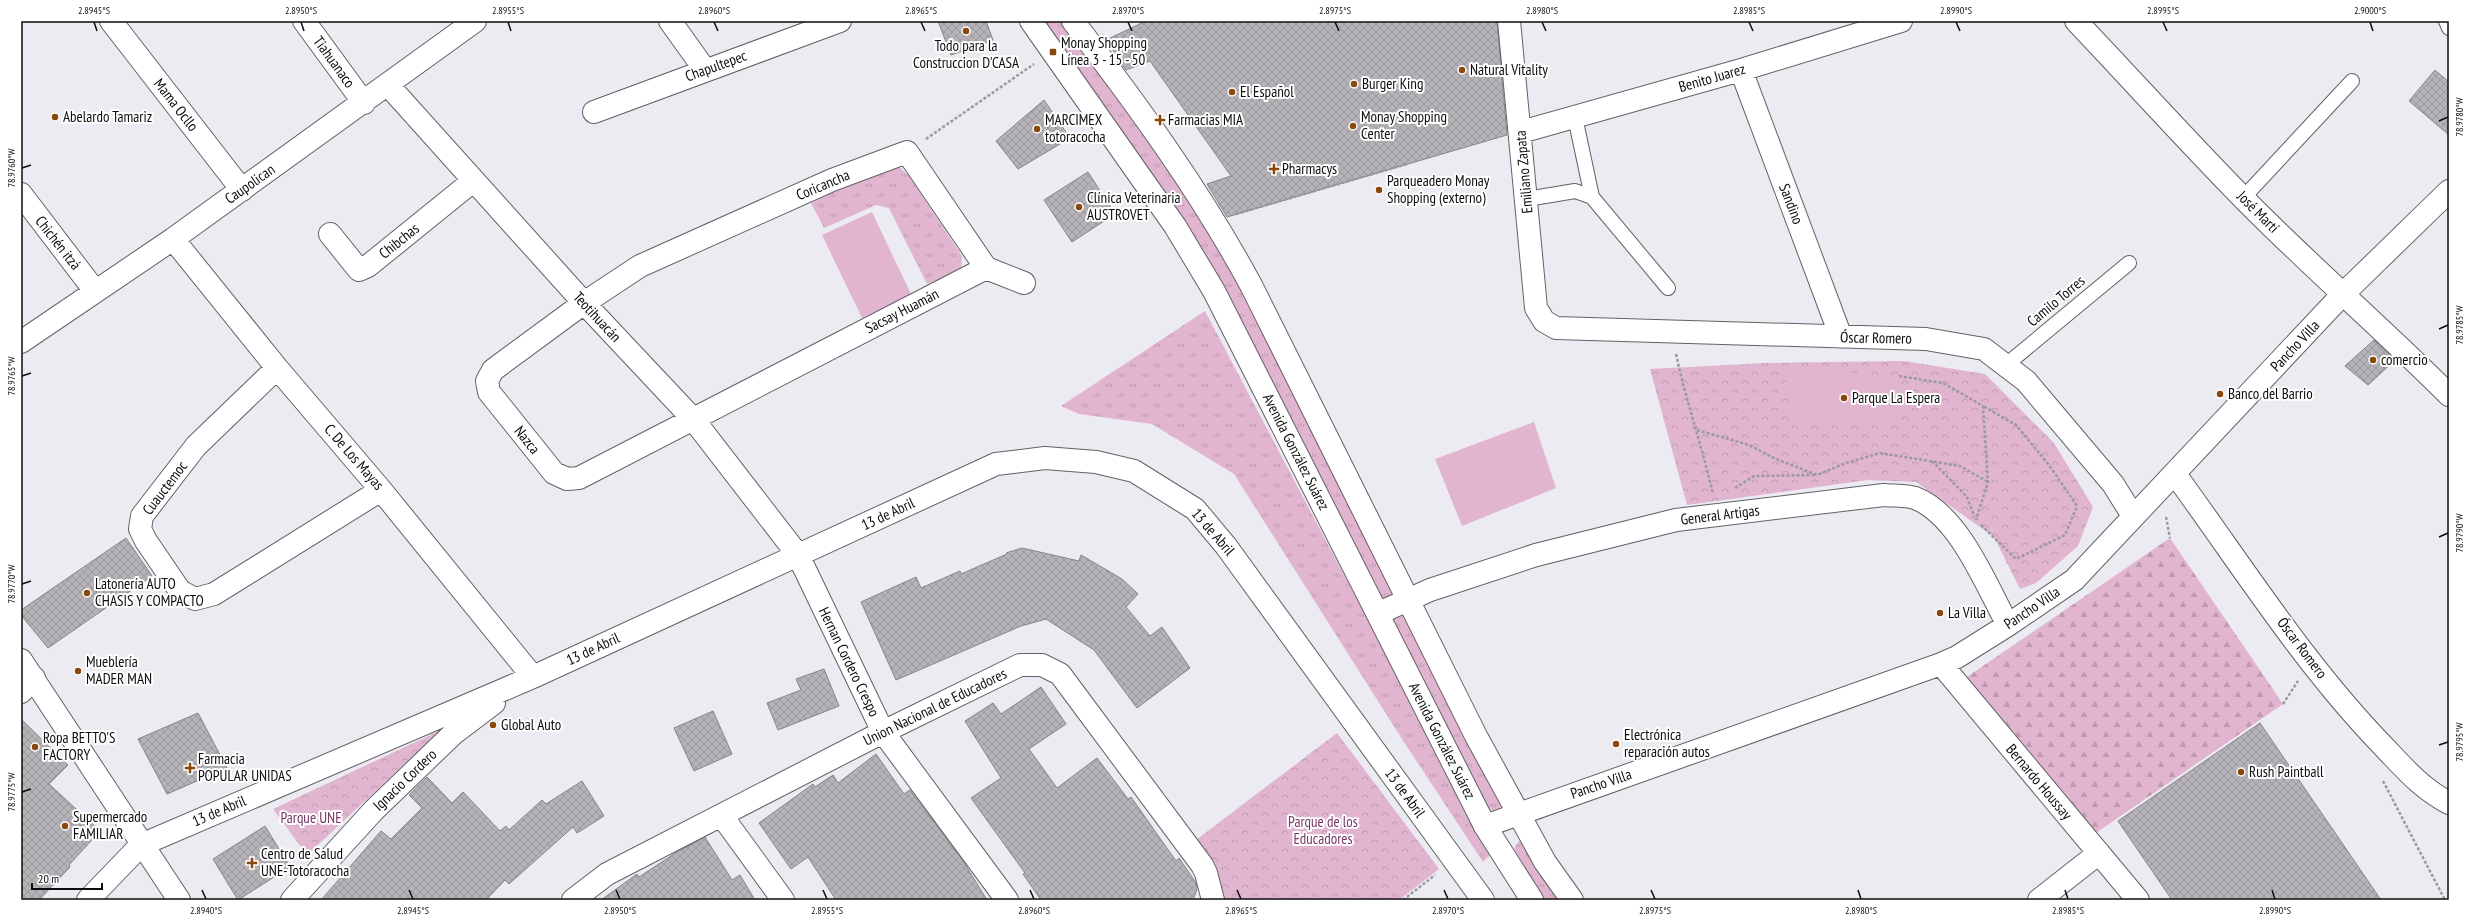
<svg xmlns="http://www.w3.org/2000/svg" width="2470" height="921" font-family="'PT Sans Narrow',sans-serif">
  <defs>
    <pattern id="grass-tufts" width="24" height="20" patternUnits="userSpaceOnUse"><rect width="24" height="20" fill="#e1b5d0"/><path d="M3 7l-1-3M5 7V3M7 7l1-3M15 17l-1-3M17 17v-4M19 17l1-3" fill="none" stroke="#c09ab1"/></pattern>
    <pattern id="forest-firs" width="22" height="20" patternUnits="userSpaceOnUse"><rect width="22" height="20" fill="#e1b5d0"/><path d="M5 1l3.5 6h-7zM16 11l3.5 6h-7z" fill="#c09ab1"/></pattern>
    <pattern id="park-crowns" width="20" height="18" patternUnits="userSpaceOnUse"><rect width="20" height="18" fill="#e1b5d0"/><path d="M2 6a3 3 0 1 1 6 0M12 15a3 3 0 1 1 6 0" fill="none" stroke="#c09ab1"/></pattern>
    <pattern id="building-cross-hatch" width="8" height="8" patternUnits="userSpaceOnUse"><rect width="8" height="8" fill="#b6b3b8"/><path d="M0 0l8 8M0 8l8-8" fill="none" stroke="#9b999d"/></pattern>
  </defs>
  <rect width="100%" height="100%" fill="#ecebf1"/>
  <path fill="url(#grass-tufts)" d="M 1031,21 L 1073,21 L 1183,172 L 1407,600 L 1379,613 L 1214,291 Z
    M 897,165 L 909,176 L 962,256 L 961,270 L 927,284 L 889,208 L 876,205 L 824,228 L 811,203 L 887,166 Z
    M 1205,311 L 1383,649 L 1467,817 L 1490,855 L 1483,862 L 1402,739 L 1234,474 L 1152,424 L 1079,414 L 1061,406 Z
    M 1404,611 L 1502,802 L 1502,806 L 1495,812 L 1488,808 L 1393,621 L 1392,617 Z
    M 1520,840 L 1525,841 L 1563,900 L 1543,900 L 1529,879 L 1514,848 Z"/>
  <path fill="url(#forest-firs)" d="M 2170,538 L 2283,704 L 2080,844 L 1967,677 Z"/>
  <path fill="url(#park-crowns)" d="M 1904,361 L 1985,374 L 2054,443 L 2093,507 L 2078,546 L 2036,583 L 2020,589 L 1994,537 L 1916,482 L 1868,480 L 1687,505 L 1650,369 L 1765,363 Z
    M 441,730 L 307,855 L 273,809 Z
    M 1337,733 L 1439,869 L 1399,900 L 1218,900 L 1192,843 Z"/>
  <path fill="#e1b5d0" d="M 872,212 L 911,294 L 862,318 L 822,235 Z
    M 1785,369 L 1899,376 L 1899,425 L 1791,420 Z
    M 1534,422 L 1556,488 L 1462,526 L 1435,459 Z"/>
  <path fill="url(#building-cross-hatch)" stroke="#868488" d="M 938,21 L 986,21 L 993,40 L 951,55 Z
    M 1146,21 L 1497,21 L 1507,135 L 1227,217 L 1207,184 L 1231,176 L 1150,61 L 1126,70 L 1106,40 Z
    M 2435,70 L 2449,82 L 2449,135 L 2409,101 Z
    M 1044,100 L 1070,138 L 1018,169 L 996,141 Z
    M 1088,172 L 1115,214 L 1072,242 L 1044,200 Z
    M 2374,340 L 2395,360 L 2368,385 L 2345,366 Z
    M 126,538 L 152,576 L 48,648 L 21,615 L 21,610 Z
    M 1022,548 L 1079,561 L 1081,555 L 1122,579 L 1138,594 L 1126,607 L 1150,636 L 1162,627 L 1190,668 L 1137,708 L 1094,650 L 1046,619 L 1021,626 L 896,680 L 861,602 L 916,577 L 921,588 L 960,571 L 961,574 L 1007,554 L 1006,553 Z
    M 824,669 L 839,706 L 778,730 L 767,703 L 801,690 L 796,679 Z
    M 1041,687 L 1066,724 L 1029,749 L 1057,788 L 1097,758 L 1128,799 L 1131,797 L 1176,861 L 1179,858 L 1196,883 L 1197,889 L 1193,900 L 1041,900 L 1023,874 L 1025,873 L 971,798 L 1001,778 L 965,721 L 993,703 L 1001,714 Z
    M 713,711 L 732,754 L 694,771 L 674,728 Z
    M 198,713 L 227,768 L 167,794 L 138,739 Z
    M 21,719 L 68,765 L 49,784 L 100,831 L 69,865 L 70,867 L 39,900 L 21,900 Z
    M 2260,723 L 2381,900 L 2172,900 L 2118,821 Z
    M 876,754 L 904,794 L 910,790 L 961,858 L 987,900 L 836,900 L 808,857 L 791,869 L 759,823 L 813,784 L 815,787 L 833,775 L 838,783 Z
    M 427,777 L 452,803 L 463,792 L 500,831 L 506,826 L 509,830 L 542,800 L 546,804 L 582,781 L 604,816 L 577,833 L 573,827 L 509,884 L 505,880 L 486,900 L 321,900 L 381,831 L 391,839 L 422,808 L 409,795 Z
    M 265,826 L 290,867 L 238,900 L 213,859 Z
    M 705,837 L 732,880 L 740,875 L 755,900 L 601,900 L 637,874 L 639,877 L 677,852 Z"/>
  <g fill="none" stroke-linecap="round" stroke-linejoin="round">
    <defs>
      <path id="lane" d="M 2446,21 L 2449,28
        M 1575,117 L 1592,197
        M 2243,198 L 2352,81
        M 1527,199 L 1575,191 L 1592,197 L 1668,288
        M 2006,365 L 2129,263"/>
      <path id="street" d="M 111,21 L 242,190
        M 304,21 L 364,103
        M 670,21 L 705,70
        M 1509,21 L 1536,308 L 1544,321 L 1556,328 L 1926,339 L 1984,349 L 2026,381 L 2113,484 L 2133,516
        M 2076,21 C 2132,80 2187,141 2244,199 C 2310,266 2382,328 2449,395
        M 1741,70 L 1841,337
        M 388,85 L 584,303 L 693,419 L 798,555 L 883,732 L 1007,900
        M 594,112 L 840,21
        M 1521,132 L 1741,70 L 1901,21
        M 907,152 L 986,268 L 579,478 L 567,479 L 554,473 L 489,392 L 487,381 L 493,370 L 584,303 L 640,266 L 832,180 Z
        M 21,194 L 95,291
        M 330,234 L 359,270 L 368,266 L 473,181
        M 173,239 L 277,368 L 381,490 L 533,677
        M 986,268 L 1024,283
        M 21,342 L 173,239 L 475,21
        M 277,368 L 196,446 L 142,516 L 140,529 L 146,541 L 180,591 L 195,599 L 214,594 L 381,490
        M 2175,474 C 2243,567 2305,666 2385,748 C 2406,770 2422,789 2449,803
        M 1379,613 L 1430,590 L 1536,555 L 1676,520 L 1884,495 C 1893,496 1906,495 1915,498 C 1959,515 1986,585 2008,625
        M 1941,664 L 2138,900
        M 21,692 L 34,678
        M 722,816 L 783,900
        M 1485,826 L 1941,664 L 1957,657 L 2008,625 L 2074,580 L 2342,295 L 2449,191
        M 88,900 L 141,845 L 533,677 L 996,464 L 1045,458 L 1096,462 L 1134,471 L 1195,509 L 1226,546 L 1483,900
        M 292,900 L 374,810 L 453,734 L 494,703
        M 573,900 L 607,874 L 883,732 L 1020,665 L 1042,665 L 1060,674 L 1202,865 L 1206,873 L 1213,900
        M 2039,900 L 2099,853"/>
      <path id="secondary" d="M 1031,21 L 1175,226 L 1214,291 L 1485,826 L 1532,900
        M 1073,21 C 1138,106 1201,192 1252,287 L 1476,736 L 1545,862 L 1572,900
        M 21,660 L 179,900"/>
    </defs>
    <use href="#lane" stroke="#626166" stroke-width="16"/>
    <use href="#street" stroke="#626166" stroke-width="24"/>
    <use href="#secondary" stroke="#626166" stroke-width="24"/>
    <path stroke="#9a9a9e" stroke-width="2.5" stroke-dasharray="3 2" stroke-linecap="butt" d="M 926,139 L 1034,64
      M 1236,214 L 1407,164
      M 1676,354 C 1686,401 1702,446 1713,494
      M 1899,376 L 1943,383 L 1983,406 L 1988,482 L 1976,520
      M 1697,430 L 1749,445 L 1776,459 L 1817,475 L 1846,463 L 1880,453 L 1960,466 L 1988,482
      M 1932,461 L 1967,497 L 1974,516
      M 1735,488 L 1754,476 L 1816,475
      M 2166,517 L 2170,538
      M 1981,525 L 2016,559 L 2065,535 L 2077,506 L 2049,465 L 2016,425 L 1983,406
      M 2283,704 L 2298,681
      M 2383,781 L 2445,900
      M 1403,900 L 1435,875"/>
    <use href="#lane" stroke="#fff" stroke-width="14"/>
    <use href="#street" stroke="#fff" stroke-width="22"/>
    <use href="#secondary" stroke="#fff" stroke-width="22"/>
  </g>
  <path fill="none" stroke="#0c0c0d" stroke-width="1.5" d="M 94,22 L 97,31M 301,22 L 304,31M 508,22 L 511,31M 714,22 L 718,31M 921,22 L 925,31M 1128,22 L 1132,31M 1335,22 L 1339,31M 1542,22 L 1546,31M 1749,22 L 1753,31M 1956,22 L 1960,31M 2163,22 L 2167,31M 2370,22 L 2373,31M 2439,121 L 2448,117M 22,168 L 31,165M 2439,329 L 2448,325M 22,376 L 31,373M 2439,537 L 2448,533M 22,584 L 31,581M 2439,745 L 2448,742M 22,792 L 31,789M 202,890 L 206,899M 409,890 L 413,899M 616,890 L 620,899M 823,890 L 827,899M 1030,890 L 1034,899M 1237,890 L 1241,899M 1444,890 L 1448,899M 1651,890 L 1655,899M 1858,890 L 1861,899M 2065,890 L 2068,899M 2272,890 L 2275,899"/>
  <g fill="#88480e" stroke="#fff" stroke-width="1.5">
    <circle cx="966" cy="31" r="4"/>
    <rect x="1049" y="48" width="8" height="8" rx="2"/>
    <circle cx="1462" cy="70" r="4"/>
    <circle cx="1354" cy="84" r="4"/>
    <circle cx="1232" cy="92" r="4"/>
    <circle cx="55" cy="117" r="4"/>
    <path d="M1158 114h4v4h4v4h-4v4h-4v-4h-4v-4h4z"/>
    <circle cx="1353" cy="126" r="4"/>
    <circle cx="1037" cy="129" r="4"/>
    <path d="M1272 163h4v4h4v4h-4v4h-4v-4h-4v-4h4z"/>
    <circle cx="1379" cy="190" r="4"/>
    <circle cx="1079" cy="207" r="4"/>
    <circle cx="2373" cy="360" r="4"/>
    <circle cx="2220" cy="394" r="4"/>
    <circle cx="1844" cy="398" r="4"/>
    <circle cx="87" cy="593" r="4"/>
    <circle cx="1940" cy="613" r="4"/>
    <circle cx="78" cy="671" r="4"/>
    <circle cx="493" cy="725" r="4"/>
    <circle cx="1616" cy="744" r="4"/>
    <circle cx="35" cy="747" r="4"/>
    <path d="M188 762h4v4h4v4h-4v4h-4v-4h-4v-4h4z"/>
    <circle cx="2241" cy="772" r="4"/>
    <circle cx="65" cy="826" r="4"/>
    <path d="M250 857h4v4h4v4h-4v4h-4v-4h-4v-4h4z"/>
  </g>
  <g text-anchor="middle" stroke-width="4" stroke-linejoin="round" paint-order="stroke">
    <g font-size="15" fill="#0c0c0d" stroke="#fff" text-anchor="start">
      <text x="1061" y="48">Monay Shopping<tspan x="1061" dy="17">Línea 3 - 15 - 50</tspan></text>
      <text x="966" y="51" text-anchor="middle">Todo para la<tspan x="966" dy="17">Construccion D'CASA</tspan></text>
      <text x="1470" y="75">Natural Vitality</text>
      <text x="1362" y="89">Burger King</text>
      <text x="1240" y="97">El Español</text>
      <text x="63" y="122">Abelardo Tamariz</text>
      <text x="1361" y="122">Monay Shopping<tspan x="1361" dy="17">Center</tspan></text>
      <text x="1045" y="125">MARCIMEX<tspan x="1045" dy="17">totoracocha</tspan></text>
      <text x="1168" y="125">Farmacias MIA</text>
      <text x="1282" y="174">Pharmacys</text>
      <text x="1387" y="186">Parqueadero Monay<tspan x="1387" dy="17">Shopping (externo)</tspan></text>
      <text x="1087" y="203">Clínica Veterinaria<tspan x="1087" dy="17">AUSTROVET</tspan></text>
      <text x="2381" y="365">comercio</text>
      <text x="2228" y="399">Banco del Barrio</text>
      <text x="1852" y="403">Parque La Espera</text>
      <text x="95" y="589">Latonería AUTO<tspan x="95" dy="17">CHASIS Y COMPACTO</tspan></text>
      <text x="1948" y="618">La Villa</text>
      <text x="86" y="667">Mueblería<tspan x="86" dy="17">MADER MAN</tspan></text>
      <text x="501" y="730">Global Auto</text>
      <text x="1624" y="740">Electrónica<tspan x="1624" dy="17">reparación autos</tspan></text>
      <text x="43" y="743">Ropa BETTO'S<tspan x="43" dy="17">FACTORY</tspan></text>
      <text x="198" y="764">Farmacia<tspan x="198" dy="17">POPULAR UNIDAS</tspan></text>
      <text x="2249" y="777">Rush Paintball</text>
      <text x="73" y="822">Supermercado<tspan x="73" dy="17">FAMILIAR</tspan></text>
      <text x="261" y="859">Centro de Salud<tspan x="261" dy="17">UNE-Totoracocha</tspan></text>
    </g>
    <g font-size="15" fill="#0c0c0d" stroke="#fff">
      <text transform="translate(334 62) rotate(54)" y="5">Tiahuanaco</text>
      <text transform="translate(716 66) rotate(-20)" y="5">Chapultepec</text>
      <text transform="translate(1712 78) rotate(-16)" y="5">Benito Juarez</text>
      <text transform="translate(176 105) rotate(52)" y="5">Mama Ocllo</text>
      <text transform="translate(1524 172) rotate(-95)" y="5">Emiliano Zapata</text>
      <text transform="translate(250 184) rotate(-35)" y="5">Caupolican</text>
      <text transform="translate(823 185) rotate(-23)" y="5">Coricancha</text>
      <text transform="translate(1791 204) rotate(69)" y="5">Sandino</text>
      <text transform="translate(2258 212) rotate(45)" y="5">José Martí</text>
      <text transform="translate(399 241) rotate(-39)" y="5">Chibchas</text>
      <text transform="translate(58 243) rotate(52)" y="5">Chichén itzá</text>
      <text transform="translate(2056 301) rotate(-40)" y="5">Camilo Torres</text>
      <text transform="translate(902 311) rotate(-27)" y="5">Sacsay Huamán</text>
      <text transform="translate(597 317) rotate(47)" y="5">Teotihuacán</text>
      <text transform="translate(1876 338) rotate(1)" y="5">Óscar Romero</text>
      <text transform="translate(2295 346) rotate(-47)" y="5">Pancho Villa</text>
      <text transform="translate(527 440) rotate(51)" y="5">Nazca</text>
      <text transform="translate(1296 452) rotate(63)" y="5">Avenida González Suárez</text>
      <text transform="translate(354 457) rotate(49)" y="5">C. De Los Mayas</text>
      <text transform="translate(165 488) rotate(-53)" y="5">Cuauctemoc</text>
      <text transform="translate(888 514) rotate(-25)" y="5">13 de Abril</text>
      <text transform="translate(1720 515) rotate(-7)" y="5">General Artigas</text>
      <text transform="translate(1213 532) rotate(49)" y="5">13 de Abril</text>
      <text transform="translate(2032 608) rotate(-34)" y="5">Pancho Villa</text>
      <text transform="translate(2302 648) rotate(53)" y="5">Óscar Romero</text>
      <text transform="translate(593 649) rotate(-25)" y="5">13 de Abril</text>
      <text transform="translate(849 662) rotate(64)" y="5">Hernan Cordero Crespo</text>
      <text transform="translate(935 707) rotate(-26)" y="5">Union Nacional de Educadores</text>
      <text transform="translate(1442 741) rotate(63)" y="5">Avenida González Suárez</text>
      <text transform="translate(405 780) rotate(-44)" y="5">Ignacio Cordero</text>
      <text transform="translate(2039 782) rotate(50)" y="5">Bernardo Houssay</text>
      <text transform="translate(1601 784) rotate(-19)" y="5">Pancho Villa</text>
      <text transform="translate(1405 793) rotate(54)" y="5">13 de Abril</text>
      <text transform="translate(219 811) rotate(-23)" y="5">13 de Abril</text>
    </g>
    <g font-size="15" fill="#783664" stroke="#fff">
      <text x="311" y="823">Parque UNE</text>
      <text x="1323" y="827">Parque de los<tspan x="1323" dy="17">Educadores</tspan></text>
    </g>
  </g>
  <rect width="2470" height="921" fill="none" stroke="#ffffff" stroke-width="44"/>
  <path d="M32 883v6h70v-6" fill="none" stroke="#0c0c0d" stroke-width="2"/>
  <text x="38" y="883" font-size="12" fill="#0c0c0d" stroke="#ffffff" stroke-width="3" paint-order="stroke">20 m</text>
  <rect x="22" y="22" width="2426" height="877" fill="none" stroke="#0c0c0d" stroke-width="1.5"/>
  <g font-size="10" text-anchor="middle" fill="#0c0c0d">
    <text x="94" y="14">2.8945°S</text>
    <text x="301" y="14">2.8950°S</text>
    <text x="508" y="14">2.8955°S</text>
    <text x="714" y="14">2.8960°S</text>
    <text x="921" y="14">2.8965°S</text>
    <text x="1128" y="14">2.8970°S</text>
    <text x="1335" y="14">2.8975°S</text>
    <text x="1542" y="14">2.8980°S</text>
    <text x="1749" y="14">2.8985°S</text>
    <text x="1956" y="14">2.8990°S</text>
    <text x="2163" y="14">2.8995°S</text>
    <text x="2370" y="14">2.9000°S</text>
    <text transform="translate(2459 117) rotate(-90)" y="4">78.9780°W</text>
    <text transform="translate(11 168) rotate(-90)" y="4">78.9760°W</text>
    <text transform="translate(2459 325) rotate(-90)" y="4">78.9785°W</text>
    <text transform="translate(11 376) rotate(-90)" y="4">78.9765°W</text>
    <text transform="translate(2459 533) rotate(-90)" y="4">78.9790°W</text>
    <text transform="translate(11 584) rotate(-90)" y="4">78.9770°W</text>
    <text transform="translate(2459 742) rotate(-90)" y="4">78.9795°W</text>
    <text transform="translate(11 792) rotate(-90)" y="4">78.9775°W</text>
    <text x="206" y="914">2.8940°S</text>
    <text x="413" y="914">2.8945°S</text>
    <text x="620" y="914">2.8950°S</text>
    <text x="827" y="914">2.8955°S</text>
    <text x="1034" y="914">2.8960°S</text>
    <text x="1241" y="914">2.8965°S</text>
    <text x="1448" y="914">2.8970°S</text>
    <text x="1655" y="914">2.8975°S</text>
    <text x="1861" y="914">2.8980°S</text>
    <text x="2068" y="914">2.8985°S</text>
    <text x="2275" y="914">2.8990°S</text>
  </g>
</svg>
